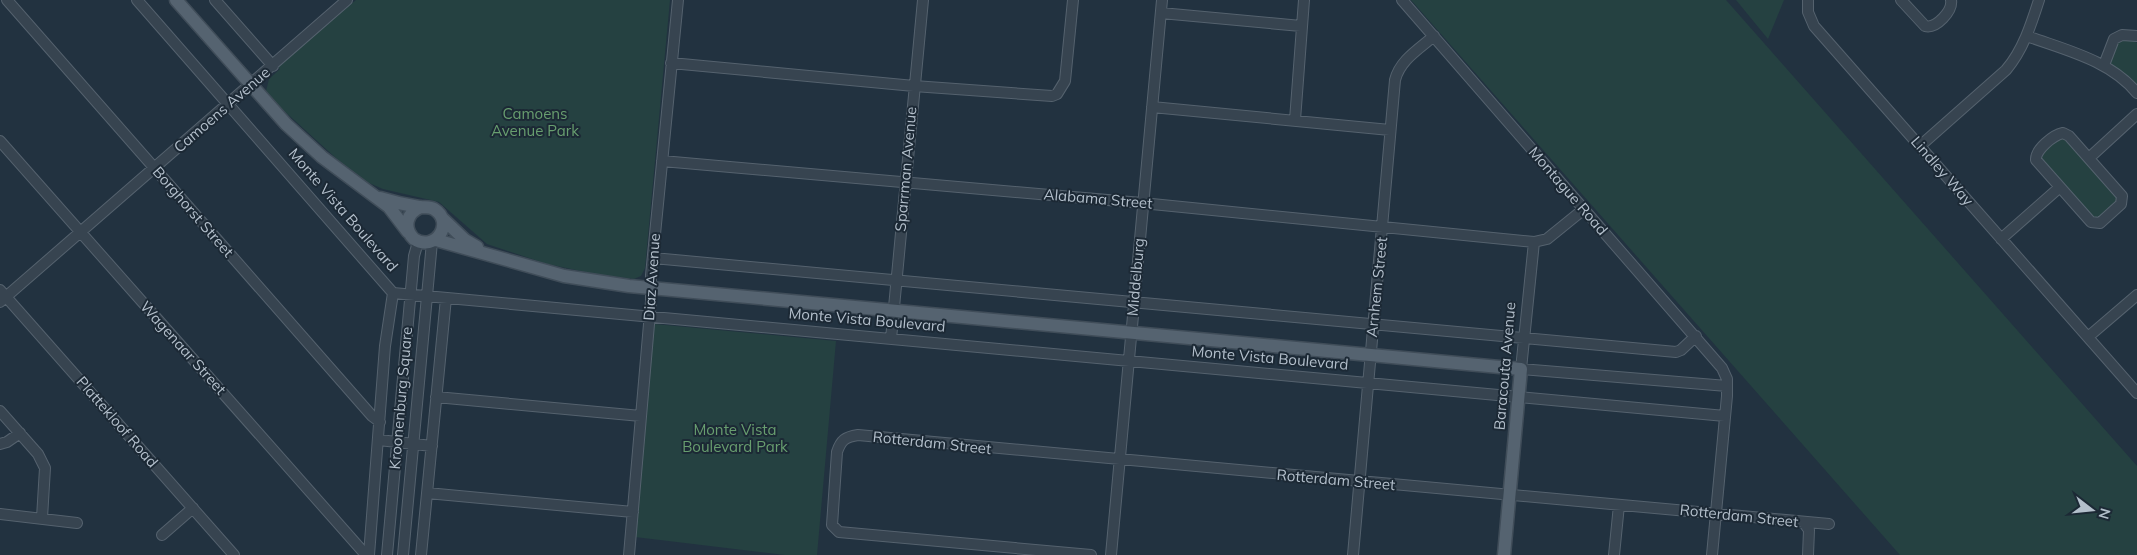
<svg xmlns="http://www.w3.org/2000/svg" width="2137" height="555" font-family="Mulish,sans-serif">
  <rect width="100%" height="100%" fill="#223240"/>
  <path fill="#254141" d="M 356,0 L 670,0 L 645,268 L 641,276 L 634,279 L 595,274 L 547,264 L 487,244 L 439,202 L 383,189 L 369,183 L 338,160 L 282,109 L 266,91 L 269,79 L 280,69 L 278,67 Z
    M 1411,0 L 1726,0 L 2137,466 L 2137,555 L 1900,555 Z
    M 1736,0 L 1784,0 L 1768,39 Z
    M 2131,39 L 2137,43 L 2137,87 L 2111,65 L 2110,61 L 2119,40 Z
    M 2064,137 L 2119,200 L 2096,220 L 2041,161 L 2041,154 L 2059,138 Z
    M 654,324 L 836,341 L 817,555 L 785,555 L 635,537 Z"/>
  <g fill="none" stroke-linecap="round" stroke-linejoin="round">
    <defs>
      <path id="minor" d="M 7,0 L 372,416 L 380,422
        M 137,0 L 393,293 L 1725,416
        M 215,0 L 273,66
        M 1402,0 L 1722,368 L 1727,379 L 1727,396 L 1712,555
        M 1808,0 L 1808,12 L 1814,26 L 2137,393
        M 1901,0 L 1925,26 C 1936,29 1953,11 1951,0
        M 1161,13 L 1301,26
        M 2027,36 C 2065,50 2110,60 2137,93
        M 671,63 L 914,86 L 1052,96 L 1057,94 L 1065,81 L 1073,0
        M 2104,65 L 2114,39 L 2122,35 L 2137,36
        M 1152,107 L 1390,130
        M 1295,120 L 1304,0
        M 2063,133 L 2069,136 L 2122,196 L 2121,204 L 2100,223 L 2091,222 L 2036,160 C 2035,150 2053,135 2063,133 Z
        M 0,141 L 366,555
        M 1920,146 L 2006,70 C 2023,50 2031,25 2039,0
        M 2089,158 L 2137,114
        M 662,161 L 1142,203 L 1534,242
        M 1584,209 L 1547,239 L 1534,242 L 1521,369 L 1727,386
        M 2001,239 L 2060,187
        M 653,258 L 1676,352 L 1681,350 L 1696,336
        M 0,290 L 234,555
        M 0,302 L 347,0
        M 2088,337 L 2137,295
        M 891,339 L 923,0
        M 436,397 L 641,416
        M 0,411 L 38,454 L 45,468 L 42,518
        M 379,440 L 432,446
        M 0,444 L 7,442 L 20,433
        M 427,493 L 633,512
        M 0,514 L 77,523
        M 1804,523 L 1809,530 L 1808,555
        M 162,535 L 193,508
        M 369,555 L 385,346 L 393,293
        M 387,555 L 414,256 L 418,242
        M 403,555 L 432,242
        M 421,555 L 446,298
        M 629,555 L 651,301 L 651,275 L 678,0
        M 1091,555 L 839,532 L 832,525 L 837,452 C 841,440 845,437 858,435 L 1829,524
        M 1111,555 L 1162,0
        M 1353,555 L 1395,80 C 1400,60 1419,49 1434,36
        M 1614,555 L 1619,505"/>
      <path id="major" d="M 176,0 L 286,124 L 322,157 L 389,207 L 408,232
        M 380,198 C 393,202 406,205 419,207 C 424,208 429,206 434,209 C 455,222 436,253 414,239 C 403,228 406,213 421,207
        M 442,218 L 465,240 L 477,247
        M 436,240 L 564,276 L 629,286 L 1521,369 L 1504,555"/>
    </defs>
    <use href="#minor" stroke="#55626e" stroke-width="12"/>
    <use href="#major" stroke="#404d59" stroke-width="15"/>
    <use href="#minor" stroke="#374450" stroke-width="10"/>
    <use href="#major" stroke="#556370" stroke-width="12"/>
  </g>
  <g text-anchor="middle" stroke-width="4" stroke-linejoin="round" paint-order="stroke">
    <g font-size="15" fill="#b3bfcb" stroke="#1c2935">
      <text transform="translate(222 110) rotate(-41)" y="5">Camoens Avenue</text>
      <text transform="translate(906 169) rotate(-85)" y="5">Sparrman Avenue</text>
      <text transform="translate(1942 171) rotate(49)" y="5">Lindley Way</text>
      <text transform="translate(1568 191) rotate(49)" y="5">Montague Road</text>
      <text transform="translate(1098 199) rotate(5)" y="5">Alabama Street</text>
      <text transform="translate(343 210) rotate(49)" y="5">Monte Vista Boulevard</text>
      <text transform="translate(193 212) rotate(49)" y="5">Borghorst Street</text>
      <text transform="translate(652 277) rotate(-86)" y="5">Diaz Avenue</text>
      <text transform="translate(1136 277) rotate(-85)" y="5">Middelburg</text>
      <text transform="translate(1377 287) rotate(-84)" y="5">Arnhem Street</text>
      <text transform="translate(867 320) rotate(5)" y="5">Monte Vista Boulevard</text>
      <text transform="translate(183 348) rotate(48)" y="5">Wagenaar Street</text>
      <text transform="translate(1270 358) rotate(5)" y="5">Monte Vista Boulevard</text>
      <text transform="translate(1505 366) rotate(-85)" y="5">Baracouta Avenue</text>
      <text transform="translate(401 398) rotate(-85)" y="5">Kroonenburg Square</text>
      <text transform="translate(117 422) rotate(49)" y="5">Plattekloof Road</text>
      <text transform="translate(932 443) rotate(6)" y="5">Rotterdam Street</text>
      <text transform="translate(1336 480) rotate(5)" y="5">Rotterdam Street</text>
      <text transform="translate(1739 516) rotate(6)" y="5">Rotterdam Street</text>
    </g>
    <g font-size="15" fill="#689e6f" stroke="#1c2935">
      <text x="535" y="119">Camoens<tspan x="535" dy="17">Avenue Park</tspan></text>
      <text x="735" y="435">Monte Vista<tspan x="735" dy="17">Boulevard Park</tspan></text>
    </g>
  </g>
  <g transform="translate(2092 510) rotate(106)" stroke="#1c2935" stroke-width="4" paint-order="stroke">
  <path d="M0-4L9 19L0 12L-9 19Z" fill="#b3bfcb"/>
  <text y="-8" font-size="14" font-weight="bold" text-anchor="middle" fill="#b3bfcb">N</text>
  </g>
</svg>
